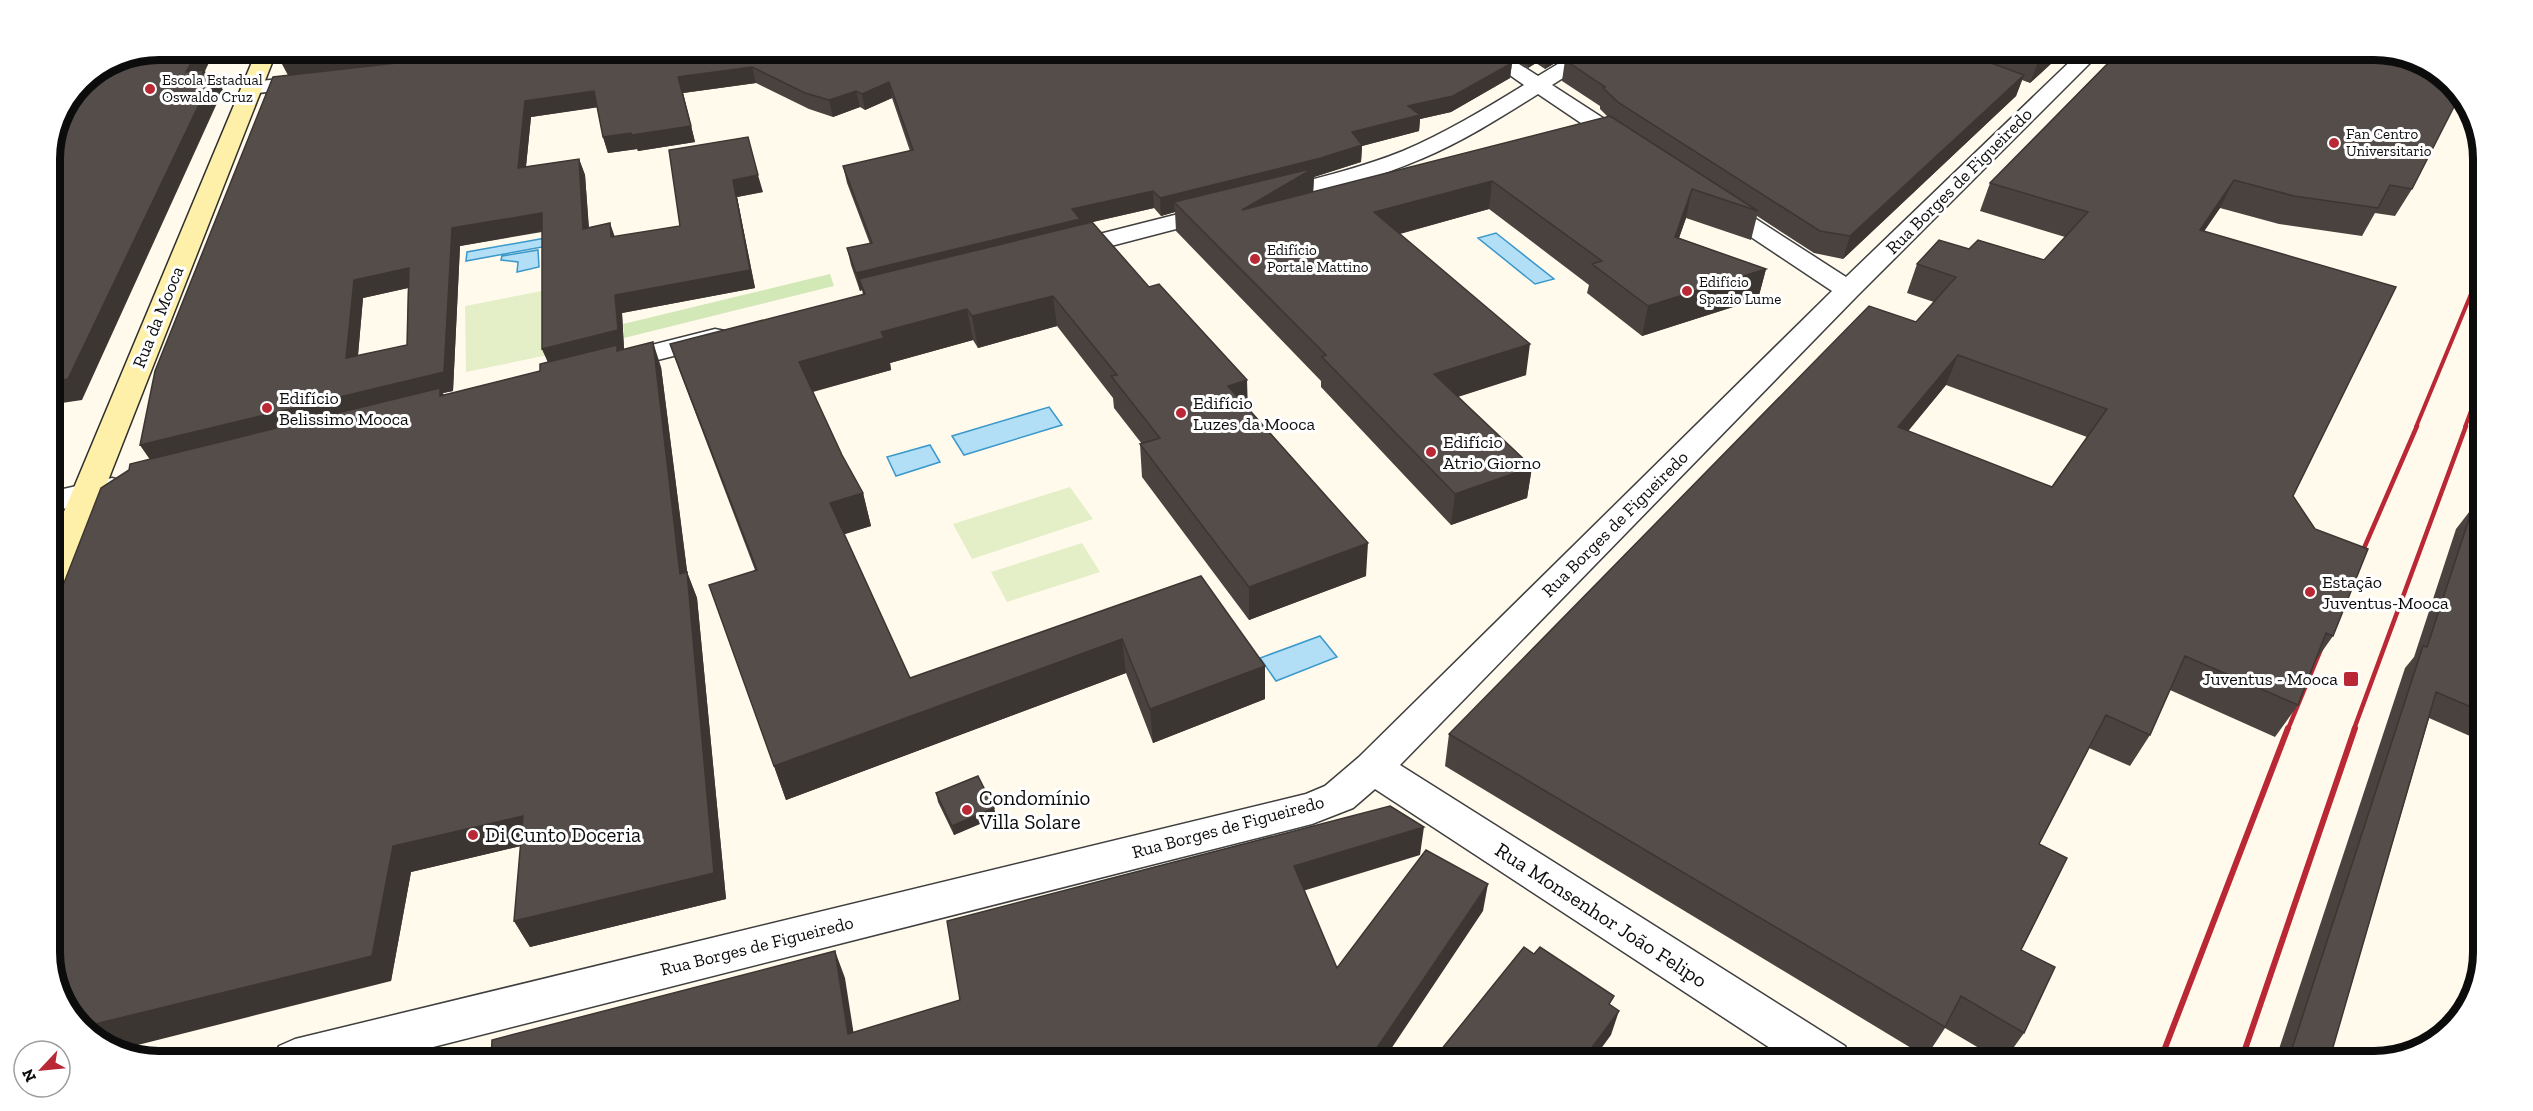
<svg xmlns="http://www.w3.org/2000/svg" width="2533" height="1111" font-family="'Zilla Slab',serif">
  <rect width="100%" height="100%" fill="#fffaec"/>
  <path fill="#d3e8b7" d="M 830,274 L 834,286 L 624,338 L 623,324 Z"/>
  <path fill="#e4efc8" d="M 542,291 L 548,355 L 466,372 L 465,306 Z
    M 1070,487 L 1093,519 L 972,559 L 953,524 Z
    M 1082,543 L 1100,572 L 1007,602 L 991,572 Z"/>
  <path fill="#b2dff5" stroke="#3a98cb" stroke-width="1.5" d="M 596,229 L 597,237 L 466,261 L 467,252 Z
    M 1496,233 L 1554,279 L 1535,284 L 1478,238 Z
    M 538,250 L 539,267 L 517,272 L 518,262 L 501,260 L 502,256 Z
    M 1049,407 L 1062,425 L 964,455 L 952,436 Z
    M 930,445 L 940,462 L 896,476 L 887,457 Z
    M 1320,636 L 1337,657 L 1276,681 L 1260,658 Z"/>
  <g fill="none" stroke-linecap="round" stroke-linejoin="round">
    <defs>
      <path id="minor" d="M 1474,50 L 1497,50 L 1538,76 L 1581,50 L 1604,50 L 1601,54 L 1552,85 L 1637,140 L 1640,145 L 1637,150 L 1629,152 L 1621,150 L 1538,94 C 1500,118 1462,142 1421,159 C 1376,179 1327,190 1279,202 L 1271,204 L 1263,202 L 1259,197 L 1263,192 C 1310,180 1358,169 1403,151 C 1445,133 1485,109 1524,85 Z
        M 2082,50 L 2103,50 L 1857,296 L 1400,765 L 1845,1046 L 1852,1061 L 1790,1061 L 1375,789 L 1353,808 L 1312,824 L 378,1061 L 272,1061 L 279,1046 L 295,1039 L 1306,794 L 1325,786 L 1359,757 L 1832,291 L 1709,209 L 1705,204 L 1709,199 L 1717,197 L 1725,199 L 1846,277 Z
        M 315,75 L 322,77 L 325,81 L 322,85 L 251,94 L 244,92 L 241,88 L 244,84 L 251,82 Z
        M 1218,204 L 1226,206 L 1230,211 L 1226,216 L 1065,258 L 1056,255 L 1052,250 L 1056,245 Z
        M 715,329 L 725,331 L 729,337 L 725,343 L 614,371 L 604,369 L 600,363 L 604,357 Z
        M 112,478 L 123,481 L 128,488 L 123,495 L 50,512 L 50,492 Z"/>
      <path id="secondary" d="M 257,50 L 277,50 L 67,585 L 62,593 L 50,596 L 50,545 Z"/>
    </defs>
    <use href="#minor" stroke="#3f3f3f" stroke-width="3"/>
    <use href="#secondary" stroke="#2e2e2e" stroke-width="3"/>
    <use href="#minor" fill="#fff" fill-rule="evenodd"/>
    <use href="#secondary" fill="#fef0a8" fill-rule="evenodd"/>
    <path stroke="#ba2735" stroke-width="4" d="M 2416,427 L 2483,265
      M 2465,427 L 2483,379"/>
    <path stroke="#ba2735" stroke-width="4.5" d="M 2358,562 L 2417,426
      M 2288,729 L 2324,642
      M 2354,729 L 2466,426"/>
    <path stroke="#ba2735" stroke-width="6" d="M 2160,1061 L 2288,728
      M 2241,1061 L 2355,728"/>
  </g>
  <path fill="#49423f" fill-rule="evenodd" d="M 1500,50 L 1577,50 L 1545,69 L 1536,63 L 1528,68 Z
    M 1871,50 L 2066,50 L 2030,83 L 2022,80 L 2016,96 L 1843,259 L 1814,253 L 1757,216 L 1751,240 L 1686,218 L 1679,238 L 1766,269 L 1758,299 L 1642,336 L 1587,293 L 1589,285 L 1489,209 L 1400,234 L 1526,375 L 1458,397 L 1532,467 L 1527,498 L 1451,525 L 1321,387 L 1321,381 L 1176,231 L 1175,212 L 1161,216 L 1154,208 L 1092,222 L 1248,408 L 1366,576 L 1249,620 L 1142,477 L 1140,444 L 1142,444 L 1114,408 L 1113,398 L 1057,326 L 978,348 L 973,340 L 890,363 L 891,370 L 813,392 L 842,455 L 863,493 L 871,526 L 844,534 L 910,678 L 1201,576 L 1265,699 L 1153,743 L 1126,673 L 786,800 L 774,766 L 755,570 L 681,375 L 670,344 L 863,295 L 862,290 L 860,291 L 851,265 L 847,248 L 870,244 L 847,183 L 843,166 L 910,151 L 892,98 L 865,110 L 860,107 L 833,117 L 809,109 L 756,83 L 683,93 L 695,142 L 638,151 L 637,149 L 608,153 L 603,137 L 597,107 L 531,117 L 526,167 L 579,159 L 585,175 L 589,228 L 614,237 L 680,226 L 669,150 L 763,192 L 737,197 L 755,288 L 622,313 L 624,349 L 619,350 L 661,367 L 687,572 L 697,598 L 726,899 L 530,947 L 514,921 L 521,846 L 411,872 L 391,981 L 150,459 L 140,445 L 288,75 L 280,60 L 1512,63 L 1510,78 L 1451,112 L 1420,119 L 1419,131 L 1362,146 L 1361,162 L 1314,177 L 1313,192 L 1608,117 L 1600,109 L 1600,106 L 1562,81 L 1565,60 L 1655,51 L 1752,55 L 1862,56 ZM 542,232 L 542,349 L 548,362 L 540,371 L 443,395 L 443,393 L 453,391 L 460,246 ZM 408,288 L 407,345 L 358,356 L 363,298 Z
    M 2121,50 L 2412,189 L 2395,216 L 2375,213 L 2362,236 L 2279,224 L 2220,208 L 2204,231 L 2293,496 L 2333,636 L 2316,660 L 2298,705 L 2275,737 L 2170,690 L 2150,735 L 2130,766 L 2089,748 L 2039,844 L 2021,950 L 2024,1033 L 2004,1061 L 2001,1061 L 1945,1028 L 1926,1057 L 1445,766 L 1449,734 L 1916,322 L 1934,302 L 1907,293 L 1917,264 L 1969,249 L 2044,260 L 2065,237 L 1980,211 L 1990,183 ZM 1946,385 L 2087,437 L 2052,487 L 1908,431 Z
    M 2473,507 L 2475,603 L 2483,606 L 2483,777 L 2471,771 L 2479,740 L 2429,718 L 2329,1061 L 2275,1061 L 2405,668 L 2414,657 L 2456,529 Z
    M 936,793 L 994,808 L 996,817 L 954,835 L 938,802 Z"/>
  <path fill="#3c3633" d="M 198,50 L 215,50 L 205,71 L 210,81 L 214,73 L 223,90 L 82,400 L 55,404 L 50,415 L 50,382 L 186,72 Z
    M 372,50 L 513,50 L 288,75 L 280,60 Z
    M 1534,50 L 1538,50 L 1536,63 L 1528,68 L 1530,52 Z
    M 1553,50 L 1577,50 L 1545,69 L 1547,53 Z
    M 2052,50 L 2066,50 L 2030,83 L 2038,62 Z
    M 1512,63 L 1510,78 L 1451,112 L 1420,119 L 1419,131 L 1362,146 L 1361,162 L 1314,177 L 1313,195 L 1242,210 L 1174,202 L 1175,212 L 1161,216 L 1160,198 L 1352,132 L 1408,106 Z
    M 752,67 L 756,83 L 683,93 L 695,142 L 638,151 L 632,135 L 678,77 Z
    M 2024,75 L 2016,96 L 1843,259 L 1850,236 Z
    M 889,82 L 892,98 L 865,110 L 862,94 Z
    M 594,91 L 600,107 L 531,117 L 524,185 L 518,168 L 525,101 Z
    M 856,91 L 860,107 L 833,117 L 829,100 Z
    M 631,133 L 637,149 L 608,153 L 603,137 Z
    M 579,159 L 585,175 L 590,246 L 583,229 Z
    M 758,175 L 763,192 L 737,197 L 755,288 L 622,313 L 624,349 L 619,350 L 626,370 L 550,367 L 542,349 L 615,295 L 733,180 Z
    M 2234,180 L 2220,208 L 2186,258 L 2200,230 Z
    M 1492,181 L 1489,209 L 1373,241 L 1374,212 Z
    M 1692,189 L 1686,218 L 1669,266 L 1675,237 Z
    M 1153,191 L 1154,208 L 1080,225 L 859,279 L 862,290 L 860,291 L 856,273 L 1072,209 Z
    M 542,213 L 548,230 L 460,246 L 453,391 L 443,393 L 452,413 L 440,396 L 153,464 L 140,445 L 444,372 L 452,228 Z
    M 610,223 L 616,240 L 611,237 Z
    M 409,268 L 417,286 L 363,298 L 356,377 L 346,358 L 354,280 Z
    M 1766,269 L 1758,299 L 1642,336 L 1648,306 Z
    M 1053,296 L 1057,326 L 978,348 L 972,316 Z
    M 967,309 L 973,340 L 890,363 L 891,370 L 807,393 L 799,362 L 881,332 Z
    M 653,342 L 661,367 L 688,578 L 687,572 L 697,598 L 726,899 L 530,947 L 514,921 L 680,574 Z
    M 1530,344 L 1526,375 L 1431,405 L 1434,374 Z
    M 1958,355 L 1946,385 L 1886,458 L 1898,427 Z
    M 1247,380 L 1248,412 L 1228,386 Z
    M 1532,467 L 1527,498 L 1451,525 L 1455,494 Z
    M 863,493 L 871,526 L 839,536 L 830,503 Z
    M 1368,543 L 1366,576 L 1249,620 L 1249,587 Z
    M 1122,639 L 1126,673 L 786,800 L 774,766 Z
    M 1265,666 L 1265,699 L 1153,743 L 1150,709 Z
    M 994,808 L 996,817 L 954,835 L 952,826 Z
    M 523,816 L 538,842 L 411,872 L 391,981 L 114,1051 L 83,1027 L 393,846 Z
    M 1424,827 L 1420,855 L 1293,894 L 1294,866 Z
    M 1488,884 L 1483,911 L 1383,1061 L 1368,1061 Z
    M 835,951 L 845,978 L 858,1061 L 848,1034 Z
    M 1619,1011 L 1611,1035 L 1592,1061 L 1582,1061 Z"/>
  <path fill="#554d49" stroke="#3c3633" stroke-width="1.5" fill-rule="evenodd" d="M 159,50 L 198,50 L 186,72 L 204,70 L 202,74 L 214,73 L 68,379 L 50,382 L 50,152 L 82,81 L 117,58 Z
    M 285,50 L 372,50 L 280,60 Z
    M 512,50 L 1493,50 L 1512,63 L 1453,96 L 1408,106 L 1420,115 L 1352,132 L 1362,145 L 1321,158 L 1160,198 L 1153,191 L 1072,209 L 1080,219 L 856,273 L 847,248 L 872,243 L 843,166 L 913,150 L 889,82 L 862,94 L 856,91 L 829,100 L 805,93 L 752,67 L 678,77 L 691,126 L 632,135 L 631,133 L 603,137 L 594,91 L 525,101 L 518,168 L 579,159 L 583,229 L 610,223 L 611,237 L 680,226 L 669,150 L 748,137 L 758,175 L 733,180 L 750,270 L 615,295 L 618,330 L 542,349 L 542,213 L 452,228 L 444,372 L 140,445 L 155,371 L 273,77 ZM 409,268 L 407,345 L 346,358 L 354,280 Z
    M 1542,50 L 1553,50 L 1547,53 Z
    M 1583,50 L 1648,50 L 1655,51 L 1658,50 L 1730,50 L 1752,55 L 1761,50 L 1838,50 L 1862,56 L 1871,50 L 1955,50 L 2024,75 L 1850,236 L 1820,231 L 1619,103 L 1603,88 L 1605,87 L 1565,60 Z
    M 2003,50 L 2052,50 L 2038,62 Z
    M 2121,50 L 2374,50 L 2416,58 L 2446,81 L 2460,95 L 2412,189 L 2390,185 L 2378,208 L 2294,196 L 2234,180 L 2200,230 L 2396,287 L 2293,496 L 2315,529 L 2368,549 L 2333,636 L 2326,633 L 2298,705 L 2185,656 L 2150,735 L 2106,715 L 2039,844 L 2067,858 L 2021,950 L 2055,967 L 2024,1033 L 1961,996 L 1945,1027 L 1449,734 L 1869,306 L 1916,322 L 1956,277 L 1917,264 L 1939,240 L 1969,249 L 1978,240 L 2044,260 L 2088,212 L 1990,183 ZM 1958,355 L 2107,409 L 2052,487 L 1898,427 Z
    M 1610,116 L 1758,211 L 1692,189 L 1675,237 L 1766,269 L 1648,306 L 1592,264 L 1602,261 L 1492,181 L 1374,212 L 1530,344 L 1434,374 L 1532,467 L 1455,494 L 1322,357 L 1326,355 L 1174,202 L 1314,168 L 1242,210 Z
    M 1092,222 L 1149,287 L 1159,284 L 1247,380 L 1228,386 L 1368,543 L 1249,587 L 1140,444 L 1160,438 L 1111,376 L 1117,375 L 1053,296 L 972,316 L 967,309 L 881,332 L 884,338 L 799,362 L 842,455 L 863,493 L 830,503 L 910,678 L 1201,576 L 1265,666 L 1150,709 L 1122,639 L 774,766 L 709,585 L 757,570 L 670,344 L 865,294 L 859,279 Z
    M 653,342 L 680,574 L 687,572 L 714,873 L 514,921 L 523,816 L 393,846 L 372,956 L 83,1027 L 72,1018 L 50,959 L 50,619 L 101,488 L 129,470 L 130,464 L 440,388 L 440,396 L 540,371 L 540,364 L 617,345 L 617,351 Z
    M 2473,507 L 2483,511 L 2483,576 L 2475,603 L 2483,606 L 2483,712 L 2436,692 L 2329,1061 L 2288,1061 L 2423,646 L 2427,647 Z
    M 978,776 L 994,808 L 952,826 L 936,793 Z
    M 1390,806 L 1424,827 L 1294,866 L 1337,968 L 1426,850 L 1488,884 L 1368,1061 L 491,1062 L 492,1040 L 835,951 L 848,1034 L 960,1000 L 947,921 Z
    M 1524,947 L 1534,954 L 1540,947 L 1614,996 L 1609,1004 L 1619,1011 L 1582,1061 L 1432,1061 Z"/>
  <g fill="#ba2735" stroke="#fff" stroke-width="2">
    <circle cx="150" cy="89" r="6"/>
    <circle cx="2334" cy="143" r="6"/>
    <circle cx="1255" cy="259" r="6"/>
    <circle cx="1687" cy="291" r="6"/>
    <circle cx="267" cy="408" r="6"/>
    <circle cx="1181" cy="413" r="6"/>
    <circle cx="1431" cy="452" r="6"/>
    <circle cx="2310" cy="592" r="6"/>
    <rect x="2343" y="671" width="16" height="16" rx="3"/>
    <circle cx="967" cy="810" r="6"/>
    <circle cx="473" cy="835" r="6"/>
  </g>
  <g text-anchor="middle" stroke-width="6" stroke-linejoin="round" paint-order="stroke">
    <g font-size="15" fill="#0c0c0c" stroke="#fff" text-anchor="start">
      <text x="162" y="85">Escola Estadual<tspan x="162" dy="17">Oswaldo Cruz</tspan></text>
      <text x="2346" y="139">Fan Centro<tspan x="2346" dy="17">Universitario</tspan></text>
      <text x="1267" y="255">Edifício<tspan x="1267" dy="17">Portale Mattino</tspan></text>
      <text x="1699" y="287">Edifício<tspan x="1699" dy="17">Spazio Lume</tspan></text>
    </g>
    <g font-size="18" fill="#0c0c0c" stroke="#fff">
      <text transform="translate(1959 181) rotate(-45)" y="6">Rua Borges de Figueiredo</text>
      <text transform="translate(158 317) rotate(-68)" y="6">Rua da Mooca</text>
      <text transform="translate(1615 524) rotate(-45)" y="6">Rua Borges de Figueiredo</text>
      <text transform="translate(1228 827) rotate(-15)" y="6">Rua Borges de Figueiredo</text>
      <text transform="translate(757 946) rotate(-14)" y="6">Rua Borges de Figueiredo</text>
    </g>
    <g font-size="18" fill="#0c0c0c" stroke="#fff" text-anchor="start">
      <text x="279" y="404">Edifício<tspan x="279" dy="21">Belissimo Mooca</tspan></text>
      <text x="1193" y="409">Edifício<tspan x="1193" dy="21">Luzes da Mooca</tspan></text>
      <text x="1443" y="448">Edifício<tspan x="1443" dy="21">Atrio Giorno</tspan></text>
      <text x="2322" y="588">Estação<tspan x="2322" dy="21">Juventus-Mooca</tspan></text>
      <text x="2338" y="685" text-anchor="end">Juventus - Mooca</text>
    </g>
    <g font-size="21" fill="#0c0c0c" stroke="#fff" text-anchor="start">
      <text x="979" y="805">Condomínio<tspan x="979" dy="24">Villa Solare</tspan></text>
      <text x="485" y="842">Di Cunto Doceria</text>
    </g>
    <g font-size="21" fill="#0c0c0c" stroke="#fff">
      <text transform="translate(1601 915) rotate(33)" y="7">Rua Monsenhor João Felipo</text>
    </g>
  </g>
  <path d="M0 0H2533V1111H0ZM159 60H2374A99 99 0 0 1 2473 159V952A99 99 0 0 1 2374 1051H159A99 99 0 0 1 60 952V159A99 99 0 0 1 159 60Z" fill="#fff" fill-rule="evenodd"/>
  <path fill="none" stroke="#0c0c0c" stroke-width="8" d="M159 60H2374A99 99 0 0 1 2473 159V952A99 99 0 0 1 2374 1051H159A99 99 0 0 1 60 952V159A99 99 0 0 1 159 60Z"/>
  <g transform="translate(42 1069) rotate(244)"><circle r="28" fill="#ffffff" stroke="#9e9e9e" stroke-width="1.5"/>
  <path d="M0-4.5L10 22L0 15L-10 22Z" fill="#ba2735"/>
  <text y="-9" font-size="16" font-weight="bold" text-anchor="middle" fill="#0c0c0c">N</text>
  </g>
</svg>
